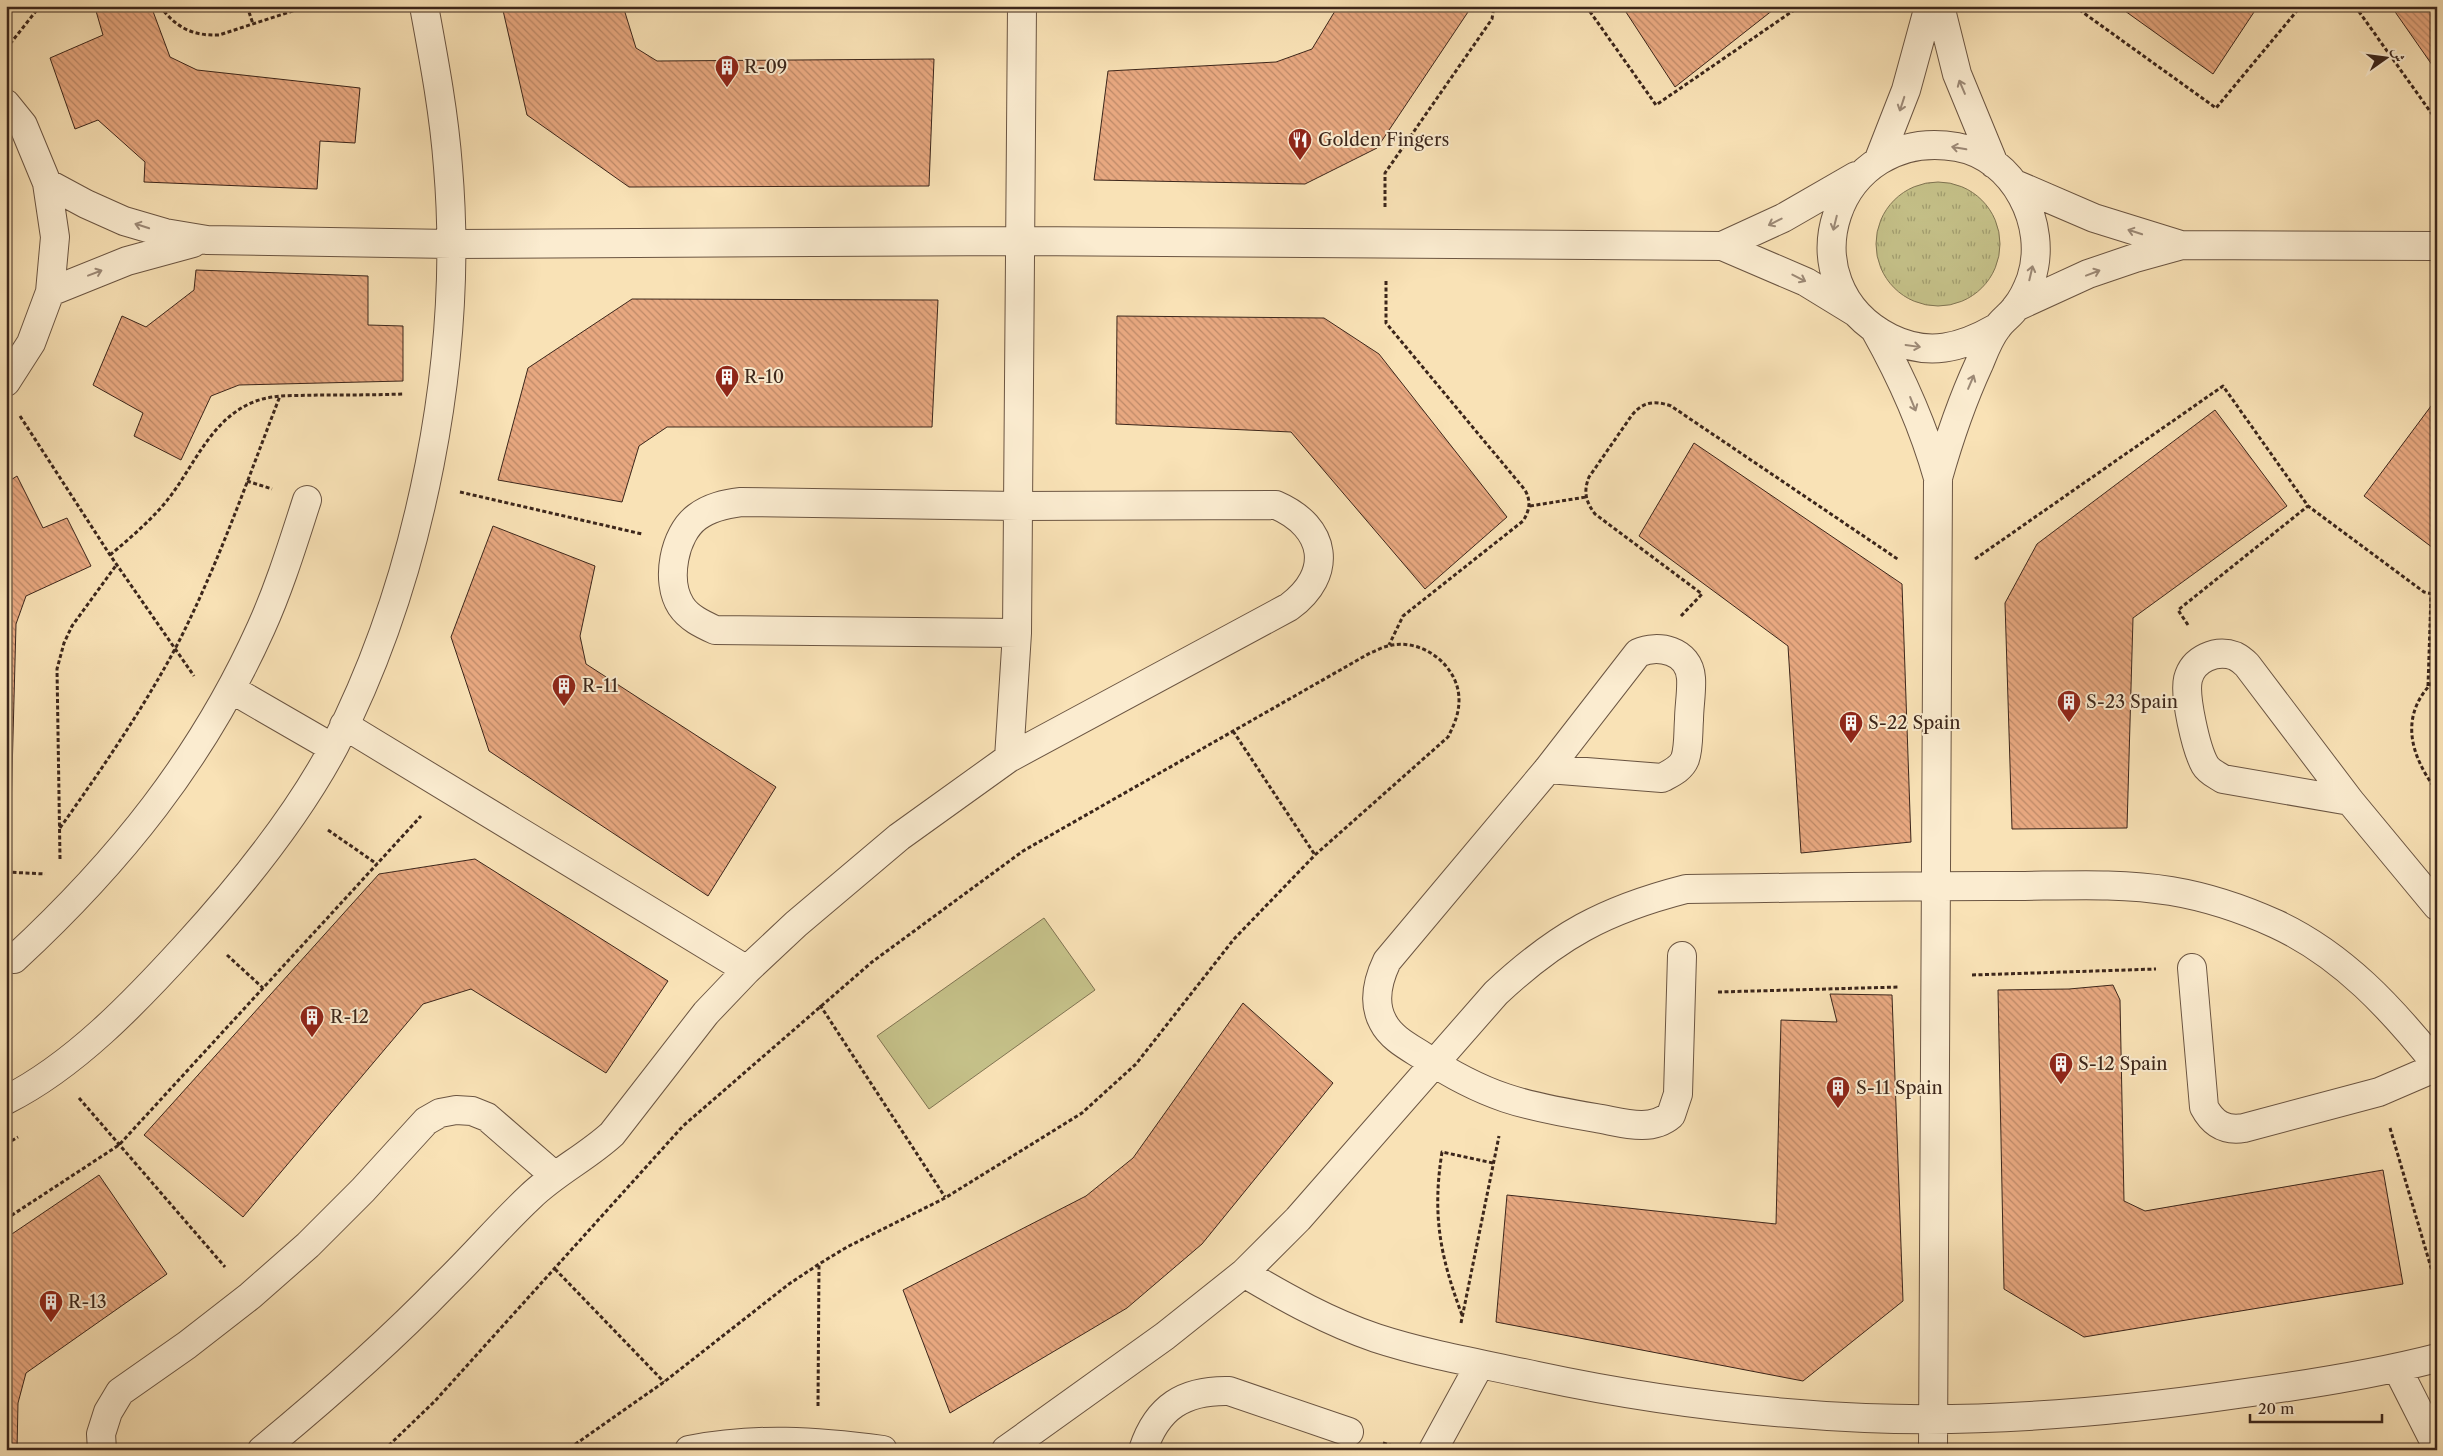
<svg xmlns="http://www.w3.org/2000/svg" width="2443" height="1456" font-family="'Libre Caslon Text',Amiri,serif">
  <defs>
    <pattern id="grass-tufts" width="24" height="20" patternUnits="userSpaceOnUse" patternTransform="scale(1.25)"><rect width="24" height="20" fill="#c5c189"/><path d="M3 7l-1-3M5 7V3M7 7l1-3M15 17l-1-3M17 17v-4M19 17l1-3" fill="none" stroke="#a19d6f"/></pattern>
    <pattern id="building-back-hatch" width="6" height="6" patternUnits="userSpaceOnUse" patternTransform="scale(1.25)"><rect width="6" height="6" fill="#e8a880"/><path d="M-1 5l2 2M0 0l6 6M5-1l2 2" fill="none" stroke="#bd8968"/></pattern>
  </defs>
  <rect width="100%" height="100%" fill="#f9e2b6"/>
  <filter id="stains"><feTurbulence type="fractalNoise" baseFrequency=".004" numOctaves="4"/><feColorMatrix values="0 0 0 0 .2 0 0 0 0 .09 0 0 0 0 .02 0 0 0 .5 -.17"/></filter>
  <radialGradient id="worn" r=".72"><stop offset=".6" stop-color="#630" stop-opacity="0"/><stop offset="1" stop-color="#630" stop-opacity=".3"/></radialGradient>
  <path fill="url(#grass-tufts)" stroke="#807452" d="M1876 244a62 62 0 1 1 124 0a62 62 0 1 1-124 0Z"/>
  <path fill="#c5c189" stroke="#807452" d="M 1044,918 L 1095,990 L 929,1109 L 877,1036 Z"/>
  <path fill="url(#building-back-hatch)" stroke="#3c261b" d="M 107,6 L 151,6 L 170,57 L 197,70 L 360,88 L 355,143 L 320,141 L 317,189 L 144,182 L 145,162 L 98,120 L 75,129 L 50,58 L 103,35 L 96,11 Z
    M 502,6 L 623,6 L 636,48 L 657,61 L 934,59 L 929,186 L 629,187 L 527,115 Z
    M 1338,6 L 1472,6 L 1377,148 L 1305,184 L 1094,180 L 1108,71 L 1276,62 L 1312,49 Z
    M 1622,6 L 1778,6 L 1675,87 Z
    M 2118,6 L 2258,6 L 2213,74 Z
    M 2391,6 L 2437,6 L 2437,72 Z
    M 196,270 L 368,276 L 368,325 L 403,326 L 403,381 L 239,385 L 211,396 L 181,460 L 134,436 L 143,413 L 93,385 L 122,316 L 146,327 L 194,290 Z
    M 632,299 L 938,300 L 932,427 L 667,427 L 639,446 L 622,502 L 498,480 L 528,368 Z
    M 1117,316 L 1324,318 L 1379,354 L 1507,517 L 1425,589 L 1291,432 L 1116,424 Z
    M 2437,398 L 2437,551 L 2364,496 Z
    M 2215,410 L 2287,506 L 2133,618 L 2127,828 L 2012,829 L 2005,603 L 2037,544 Z
    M 1694,443 L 1902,584 L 1911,842 L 1801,853 L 1788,646 L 1639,536 Z
    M 17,476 L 43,528 L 67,518 L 91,566 L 26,596 L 16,624 L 10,849 L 6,849 L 6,483 Z
    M 493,526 L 595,566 L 580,636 L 586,664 L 776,787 L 708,896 L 489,751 L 451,637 Z
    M 475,859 L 668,981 L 606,1073 L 471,989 L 423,1004 L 243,1217 L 144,1135 L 379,874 Z
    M 2113,985 L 2120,1000 L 2124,1201 L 2145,1211 L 2383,1170 L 2403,1284 L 2084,1337 L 2004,1289 L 1998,990 L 2069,989 Z
    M 1830,994 L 1892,995 L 1903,1301 L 1803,1381 L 1496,1322 L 1507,1195 L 1776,1224 L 1781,1020 L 1837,1022 Z
    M 1243,1003 L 1333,1083 L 1202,1244 L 1127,1308 L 950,1413 L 903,1290 L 1086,1196 L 1133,1158 Z
    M 99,1175 L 167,1274 L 26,1373 L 18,1403 L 17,1450 L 6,1450 L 6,1238 Z"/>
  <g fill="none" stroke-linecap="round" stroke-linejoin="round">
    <defs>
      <path id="minor" d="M 1940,6 L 1957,74 L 1994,164
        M 6,104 L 23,125 L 47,183 L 55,237 L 50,292 L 31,343 L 6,382
        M 1879,159 L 1906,90 L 1929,6
        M 47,183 L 86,204 L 124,221 L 165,233 L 207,240 L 451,244 L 1021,241 L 1722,246 L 1806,282 L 1855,312
        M 2015,184 L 2094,218 L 2181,245
        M 1722,246 L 1783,218 L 1856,176
        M 50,292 L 127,261 L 193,243
        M 2016,307 L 2088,274 L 2135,258 L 2182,245 L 2437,246
        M 1875,330 C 1902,378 1923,425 1938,478
        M 231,689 L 333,748
        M 344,725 L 747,970
        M 1009,758 L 1017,633 L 1022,6
        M 1548,769 L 1662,778 C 1671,773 1681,769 1685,759 C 1689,748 1688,732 1689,720 C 1689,707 1692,691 1691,678 C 1689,650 1658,644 1638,653 L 1548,769 L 1387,961 C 1378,980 1372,1002 1383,1022 C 1391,1038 1409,1047 1423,1056 C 1485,1097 1523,1106 1596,1118 C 1621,1122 1650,1133 1671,1115 L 1678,1094 L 1682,956
        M 2350,801 L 2223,779 C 2217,775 2209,772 2205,765 C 2196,749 2184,696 2188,679 C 2193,659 2216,649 2235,656 C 2239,658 2244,662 2247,665 L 2350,801 L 2437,906
        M 14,959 C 119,862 202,759 261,628 C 280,586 293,543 307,500
        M 2192,968 L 2204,1107 C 2213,1124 2225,1131 2244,1128 L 2379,1092 L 2437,1067
        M 6,1100 C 74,1066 135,1002 186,946 C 240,887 297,817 335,745 C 421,577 464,356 448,167 C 444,113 434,60 424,6
        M 1244,1273 C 1286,1298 1329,1322 1376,1338 C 1428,1355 1483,1364 1537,1376 C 1644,1399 1755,1413 1865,1418 C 1989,1423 2115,1412 2238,1394 C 2305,1385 2371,1375 2437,1358
        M 2397,1368 L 2437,1447
        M 102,1450 L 101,1434 L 108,1412 L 120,1392 L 187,1345 L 250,1296 L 308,1245 L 363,1190 L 426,1121 L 440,1113 L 456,1110 L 472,1111 L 487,1117 L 555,1176
        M 262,1450 C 325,1398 387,1344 444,1285 C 474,1256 501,1224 531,1196 C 556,1172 587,1157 612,1134 L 706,1013 L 747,970 L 796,924 L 899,837 L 1009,758 L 1289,607 C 1334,574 1327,527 1276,505 L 1019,506 L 741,502 C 725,504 710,507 697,517 C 674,534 665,581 681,606 C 689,618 702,624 715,630 L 1017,633
        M 689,1450 C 755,1437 816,1441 883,1450
        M 1006,1450 L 1165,1336 L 1244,1273 L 1298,1219 L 1496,993 C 1557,936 1604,910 1686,889 C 1787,888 1887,886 1988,886 C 2048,887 2112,881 2171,891 C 2207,897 2243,909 2276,924 C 2343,955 2392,1009 2437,1065
        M 1143,1450 C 1157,1407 1184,1390 1229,1391 L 1349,1432
        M 1433,1450 L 1480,1364
        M 1933,1450 L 1938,478 C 1949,439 1962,401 1979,364 C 1984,352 1989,338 1997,328 C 2002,320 2011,315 2016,307 C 2022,300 2028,287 2031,279 C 2049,225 2014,157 1957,147 C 1834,126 1783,284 1890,338 C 1928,357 1961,348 1996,328"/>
    </defs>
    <use href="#minor" stroke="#6b5542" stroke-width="30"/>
    <path stroke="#3c261b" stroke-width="3" stroke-dasharray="4 2.5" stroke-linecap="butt" d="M 160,6 C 176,28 193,36 219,35 L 308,6
      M 247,6 L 253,24
      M 1586,6 L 1656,105 L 1800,6
      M 2074,6 L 2216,108 L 2301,6
      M 2355,6 L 2437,121
      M 6,49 L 40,6
      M 1385,207 L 1385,173 L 1492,19 L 1494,6
      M 1386,281 L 1386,323 L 1525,490 C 1531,501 1530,510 1523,521 L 1403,616 L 1389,645
      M 20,416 L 110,555 L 194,676
      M 247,481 L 272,489
      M 460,492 L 642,534
      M 1530,506 L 1586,497
      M 110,555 C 129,539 148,523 165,503 C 194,468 210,418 256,401 C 275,394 297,396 317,395 C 346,395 375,395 404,394
      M 1975,559 L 2223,386 L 2308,506 L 2424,592 L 2437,595
      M 1681,616 L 1702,594 L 1595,514 C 1586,502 1583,492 1589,477 L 1632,415 C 1643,402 1654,400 1671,406 L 1899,560
      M 2188,625 L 2178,610 L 2308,506
      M 2437,678 C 2398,713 2409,754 2437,791
      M 2428,686 L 2431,595
      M 1233,731 L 1315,855
      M 60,828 C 101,770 141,712 175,649 C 217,568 247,481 280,396
      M 328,830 L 377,864
      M 60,859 L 57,669 L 64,643 L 72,626 L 117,564
      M 6,872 L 45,874
      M 227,955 L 263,988
      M 1972,975 L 2156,969
      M 1718,992 L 1899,987
      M 820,1005 L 945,1197
      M 79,1098 L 225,1267
      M 2390,1128 L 2437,1288
      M 6,1144 L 18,1137
      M 6,1219 L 119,1145 L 421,816
      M 555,1269 L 664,1382
      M 1462,1315 C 1440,1256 1432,1215 1442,1152 L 1493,1163
      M 1461,1323 L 1499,1136
      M 818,1406 L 819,1264
      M 1383,1443 L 1396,1447
      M 384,1450 L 435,1401 L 683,1126 L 872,962 L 1023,851 L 1370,653 C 1376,651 1382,647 1388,646 C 1421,637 1459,665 1459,700 C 1459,714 1454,725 1448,737 L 1315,855 L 1234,939 L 1136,1064 L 1082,1113 L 945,1198 L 847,1247 L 819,1264 L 789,1284 L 664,1382 L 567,1450"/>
    <use href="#minor" stroke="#fbecd0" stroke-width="28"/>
  </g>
  <defs><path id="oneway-shaft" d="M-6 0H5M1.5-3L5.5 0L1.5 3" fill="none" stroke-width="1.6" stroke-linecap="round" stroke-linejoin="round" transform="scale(1.25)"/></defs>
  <g stroke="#9c8976">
    <use href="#oneway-shaft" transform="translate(1962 87) rotate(-113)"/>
    <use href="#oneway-shaft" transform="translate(1902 104) rotate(108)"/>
    <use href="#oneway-shaft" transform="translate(1959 148) rotate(-170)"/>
    <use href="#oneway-shaft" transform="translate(1775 222) rotate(153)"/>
    <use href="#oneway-shaft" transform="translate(1835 223) rotate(104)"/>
    <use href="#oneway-shaft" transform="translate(142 226) rotate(-162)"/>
    <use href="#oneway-shaft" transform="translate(2135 232) rotate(-162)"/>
    <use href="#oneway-shaft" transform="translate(95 273) rotate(-21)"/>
    <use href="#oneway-shaft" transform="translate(2031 273) rotate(-77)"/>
    <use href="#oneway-shaft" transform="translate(2093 273) rotate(-21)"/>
    <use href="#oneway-shaft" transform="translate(1799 278) rotate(27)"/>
    <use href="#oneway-shaft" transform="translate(1913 346) rotate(8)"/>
    <use href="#oneway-shaft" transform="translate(1971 382) rotate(-67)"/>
    <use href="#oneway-shaft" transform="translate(1913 404) rotate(68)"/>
  </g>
  <defs>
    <symbol id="building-pin" viewBox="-11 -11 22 30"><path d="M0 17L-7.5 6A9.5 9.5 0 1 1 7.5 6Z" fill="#8f2418" stroke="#fbecd0"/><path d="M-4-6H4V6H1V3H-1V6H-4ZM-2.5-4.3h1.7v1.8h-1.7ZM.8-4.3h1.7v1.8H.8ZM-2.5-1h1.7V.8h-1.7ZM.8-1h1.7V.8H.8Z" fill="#fff"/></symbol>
    <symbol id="restaurant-pin" viewBox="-11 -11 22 30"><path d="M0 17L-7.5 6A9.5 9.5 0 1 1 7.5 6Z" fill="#8f2418" stroke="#fbecd0"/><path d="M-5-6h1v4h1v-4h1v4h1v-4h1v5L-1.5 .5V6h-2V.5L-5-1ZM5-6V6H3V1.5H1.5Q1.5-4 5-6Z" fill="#fff"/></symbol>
  </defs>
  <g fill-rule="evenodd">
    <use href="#building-pin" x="713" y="53" width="28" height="38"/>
    <use href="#restaurant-pin" x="1286" y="126" width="28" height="38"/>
    <use href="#building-pin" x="713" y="363" width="28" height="38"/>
    <use href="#building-pin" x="550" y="672" width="28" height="38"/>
    <use href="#building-pin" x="2055" y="688" width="28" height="38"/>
    <use href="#building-pin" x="1837" y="709" width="28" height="38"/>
    <use href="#building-pin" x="298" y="1003" width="28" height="38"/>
    <use href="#building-pin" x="2047" y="1050" width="28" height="38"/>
    <use href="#building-pin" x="1824" y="1074" width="28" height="38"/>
    <use href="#building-pin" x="37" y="1288" width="28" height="38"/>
  </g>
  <g text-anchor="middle" stroke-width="4" stroke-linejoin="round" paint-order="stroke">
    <g font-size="18" fill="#3c261b" stroke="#fbecd0" text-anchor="start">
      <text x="744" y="73">R-09</text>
      <text x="1318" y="146">Golden Fingers</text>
      <text x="744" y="383">R-10</text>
      <text x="582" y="692">R-11</text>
      <text x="2086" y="708">S-23 Spain</text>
      <text x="1868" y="729">S-22 Spain</text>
      <text x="330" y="1023">R-12</text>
      <text x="2078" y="1070">S-12 Spain</text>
      <text x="1856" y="1094">S-11 Spain</text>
      <text x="68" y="1308">R-13</text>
    </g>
  </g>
  <rect width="2443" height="1456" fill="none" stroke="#f9e2b6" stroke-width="25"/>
  <rect x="8" y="8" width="2428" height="1441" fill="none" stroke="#3c261b" stroke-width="2.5"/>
  <rect x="12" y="12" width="2418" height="1431" fill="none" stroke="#3c261b"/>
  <g transform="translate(2386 58) rotate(76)" stroke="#fbecd0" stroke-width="4" paint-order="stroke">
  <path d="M0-4L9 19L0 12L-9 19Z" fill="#3c261b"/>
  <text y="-8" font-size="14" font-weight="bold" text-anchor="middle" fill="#3c261b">ش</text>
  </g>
  <path d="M2250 1414v8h132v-8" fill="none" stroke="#3c261b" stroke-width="2.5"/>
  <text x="2258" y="1414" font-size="15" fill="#3c261b" stroke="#fbecd0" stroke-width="4" paint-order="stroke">20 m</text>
  <rect width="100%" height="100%" filter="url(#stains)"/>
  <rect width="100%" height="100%" fill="url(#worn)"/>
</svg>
